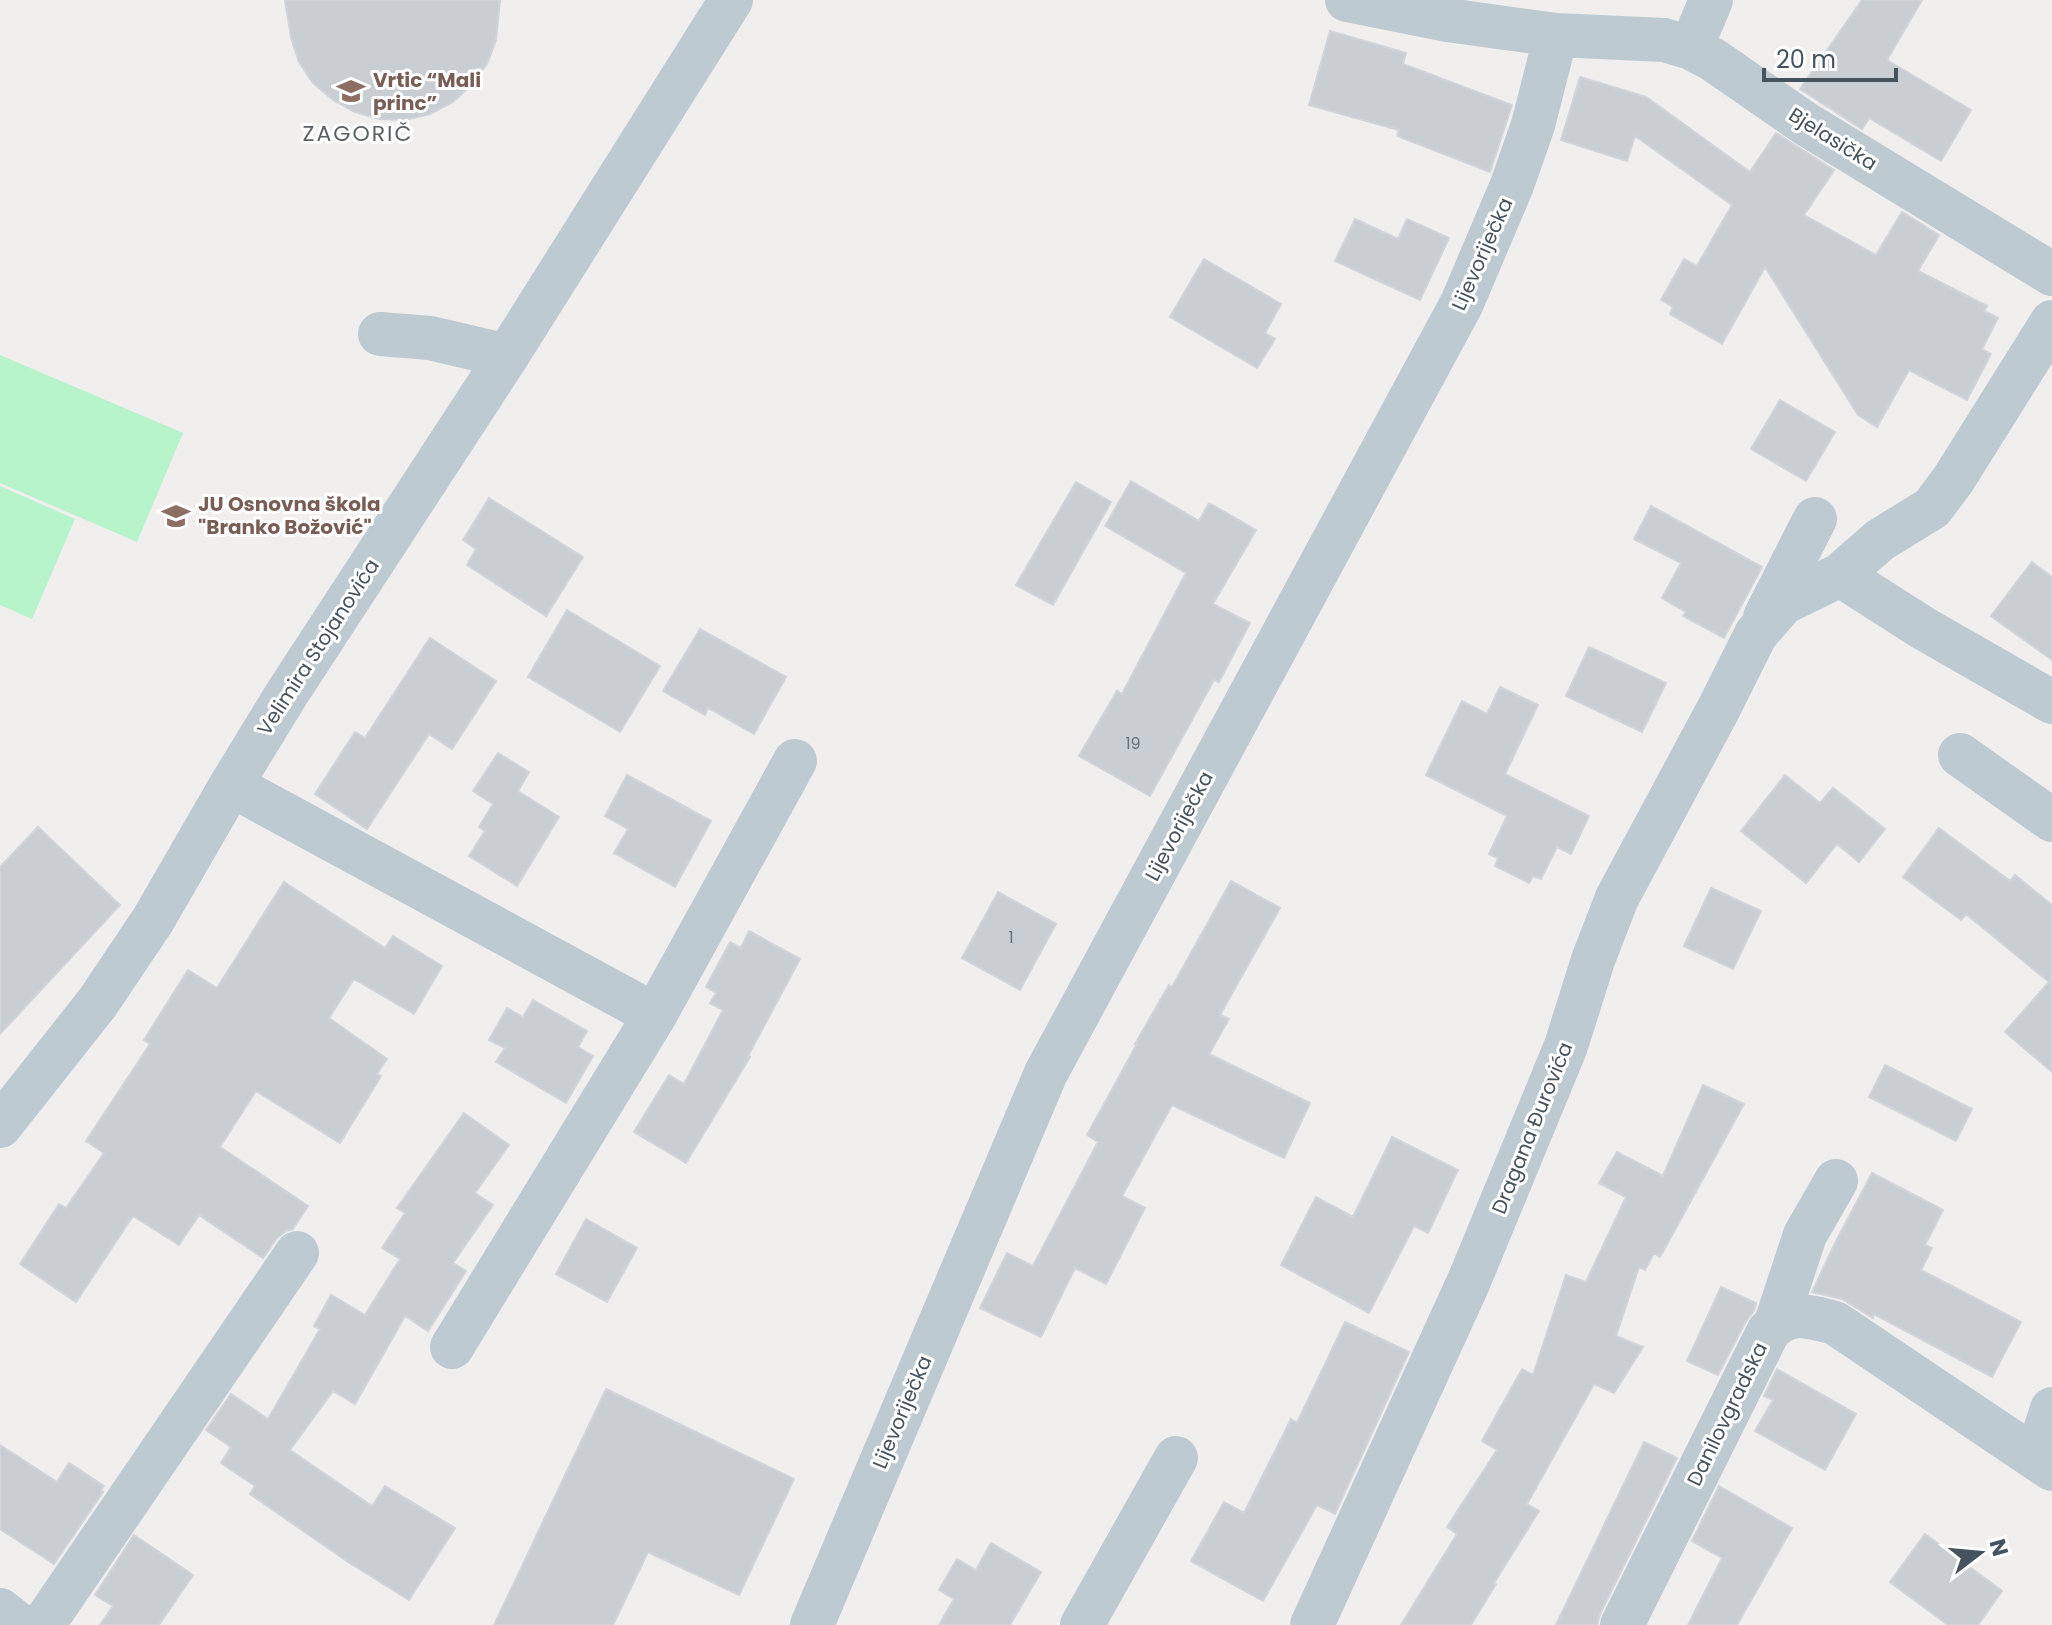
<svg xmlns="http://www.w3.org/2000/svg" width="2052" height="1625" font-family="Poppins,sans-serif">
  <rect width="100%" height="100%" fill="#f1eeee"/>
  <path fill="#b7f3cb" d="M 0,355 L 183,433 L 137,542 L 0,483 Z
    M 0,486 L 75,519 L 32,619 L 0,605 Z"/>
  <path fill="#c9ced3" stroke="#d1d4da" stroke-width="2" d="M 285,0 L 500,0 L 496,40 L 487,64 L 471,85 L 453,102 L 430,114 L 405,120 L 380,119 L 355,112 L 333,100 L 313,83 L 299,62 L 291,38 Z
    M 1862,0 L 1922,0 L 1887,60 L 1971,110 L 1941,161 L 1869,118 L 1862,129 L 1800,89 Z
    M 1330,31 L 1406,53 L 1403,64 L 1512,105 L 1490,172 L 1397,136 L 1399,130 L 1309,105 Z
    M 1580,77 L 1646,97 L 1750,172 L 1776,133 L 1834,170 L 1804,215 L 1876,255 L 1902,212 L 1939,235 L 1918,271 L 1987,306 L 1984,311 L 1998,318 L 1982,349 L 1991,354 L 1967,400 L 1909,370 L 1877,427 L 1858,415 L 1765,267 L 1722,344 L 1670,314 L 1673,307 L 1661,300 L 1684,259 L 1697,266 L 1732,205 L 1635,136 L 1627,161 L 1561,140 Z
    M 1355,219 L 1398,239 L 1407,219 L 1449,238 L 1420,300 L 1335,261 Z
    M 1204,259 L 1281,304 L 1265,333 L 1275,339 L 1257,368 L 1170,317 Z
    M 1780,400 L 1835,432 L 1806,481 L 1751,449 Z
    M 1131,481 L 1199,521 L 1209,503 L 1256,530 L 1213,604 L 1250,623 L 1219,682 L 1214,680 L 1150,796 L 1079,756 L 1117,691 L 1122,694 L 1186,573 L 1105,526 Z
    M 1076,482 L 1111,502 L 1053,605 L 1016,585 Z
    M 489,498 L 583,557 L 546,616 L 467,565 L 476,549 L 463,540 Z
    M 1651,506 L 1762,567 L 1724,638 L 1683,616 L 1686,612 L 1662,598 L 1681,563 L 1634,539 Z
    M 2032,562 L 2052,577 L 2052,660 L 1991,616 Z
    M 567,610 L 660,666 L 620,732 L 528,677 Z
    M 700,629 L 786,677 L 754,734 L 708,708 L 705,715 L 663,691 Z
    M 430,638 L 496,681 L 452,749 L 429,734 L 367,829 L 315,794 L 355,732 L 365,738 Z
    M 1589,647 L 1666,683 L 1642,732 L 1566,696 Z
    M 1500,687 L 1538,705 L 1505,774 L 1589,816 L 1571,854 L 1557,847 L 1541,879 L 1533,876 L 1529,883 L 1495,866 L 1498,858 L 1489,854 L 1507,816 L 1426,775 L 1462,701 L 1487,714 Z
    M 498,753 L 529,772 L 518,791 L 559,817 L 517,886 L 469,856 L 485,831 L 479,827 L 493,804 L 473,791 Z
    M 627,775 L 711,821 L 675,887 L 614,853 L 628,829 L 605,816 Z
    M 1785,775 L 1820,803 L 1833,788 L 1885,829 L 1859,862 L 1837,844 L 1806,883 L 1741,831 Z
    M 38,827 L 120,905 L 0,1034 L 0,867 Z
    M 1939,828 L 2010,881 L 2015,875 L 2052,905 L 2052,1072 L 2005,1032 L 2049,982 L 1966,914 L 1961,920 L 1903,877 Z
    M 1231,881 L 1280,908 L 1220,1015 L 1229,1019 L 1209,1054 L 1310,1103 L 1284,1158 L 1172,1105 L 1122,1196 L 1145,1208 L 1106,1284 L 1075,1268 L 1041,1337 L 980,1308 L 1007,1253 L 1033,1266 L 1098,1142 L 1087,1135 L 1137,1044 L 1135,1044 L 1169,985 L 1172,987 Z
    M 284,882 L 385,948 L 393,936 L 442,966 L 414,1014 L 354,979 L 329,1018 L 387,1059 L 377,1074 L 381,1076 L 340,1143 L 256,1091 L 220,1147 L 308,1206 L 293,1229 L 286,1231 L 277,1238 L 263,1258 L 199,1215 L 179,1245 L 133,1216 L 76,1302 L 20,1264 L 59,1204 L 66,1208 L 104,1153 L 86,1141 L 150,1044 L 144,1040 L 188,970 L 217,988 Z
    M 1711,888 L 1761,911 L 1733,969 L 1684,946 Z
    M 998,892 L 1056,924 L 1020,990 L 962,958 Z
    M 749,931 L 800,959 L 748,1056 L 750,1057 L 686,1163 L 634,1132 L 669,1075 L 684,1084 L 723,1010 L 710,1003 L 716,993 L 706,987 L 730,942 L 741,948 Z
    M 533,1000 L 587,1031 L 578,1047 L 593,1056 L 566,1103 L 496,1062 L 505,1048 L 489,1040 L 507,1008 L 523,1017 Z
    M 1885,1065 L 1972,1109 L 1956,1141 L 1869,1097 Z
    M 1703,1085 L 1744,1104 L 1660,1257 L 1654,1253 L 1645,1270 L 1639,1267 L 1616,1336 L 1643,1347 L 1614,1393 L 1594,1384 L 1527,1504 L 1539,1511 L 1494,1583 L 1496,1584 L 1471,1625 L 1401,1625 L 1457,1534 L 1447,1527 L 1497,1450 L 1482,1441 L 1522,1369 L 1533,1375 L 1566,1275 L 1586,1282 L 1626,1197 L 1599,1183 L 1617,1152 L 1663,1176 Z
    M 464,1113 L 509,1145 L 475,1193 L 493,1205 L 453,1263 L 466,1271 L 428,1331 L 405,1316 L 355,1404 L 333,1391 L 290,1450 L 372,1506 L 385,1486 L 455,1528 L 409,1600 L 348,1562 L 250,1494 L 255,1486 L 221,1463 L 231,1447 L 206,1430 L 231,1394 L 268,1419 L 320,1329 L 314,1326 L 331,1295 L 365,1315 L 400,1259 L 382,1248 L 405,1213 L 397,1208 Z
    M 1392,1137 L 1458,1170 L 1428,1233 L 1414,1226 L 1369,1313 L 1281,1265 L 1316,1197 L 1353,1217 Z
    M 1872,1173 L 1943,1210 L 1925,1245 L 1932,1248 L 1921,1270 L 2021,1322 L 1992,1377 L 1874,1314 L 1873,1318 L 1842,1299 L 1812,1292 L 1835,1243 Z
    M 586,1219 L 637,1248 L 607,1302 L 556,1274 Z
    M 1721,1287 L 1756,1303 L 1754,1311 L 1746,1321 L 1718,1375 L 1687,1361 Z
    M 1345,1322 L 1409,1352 L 1335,1514 L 1317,1505 L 1263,1601 L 1191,1561 L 1224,1502 L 1244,1513 L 1291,1419 L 1297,1423 Z
    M 1777,1369 L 1856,1414 L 1825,1470 L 1755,1431 L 1773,1400 L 1764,1396 Z
    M 606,1389 L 794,1479 L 739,1595 L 648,1552 L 613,1625 L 494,1625 Z
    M 1644,1442 L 1677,1458 L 1600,1614 L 1597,1625 L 1556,1625 Z
    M 0,1445 L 57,1482 L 69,1463 L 104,1486 L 101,1490 L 103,1492 L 54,1564 L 0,1529 Z
    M 1719,1486 L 1792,1528 L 1737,1625 L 1688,1625 L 1722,1558 L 1692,1541 Z
    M 1925,1534 L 2002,1591 L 1978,1625 L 1948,1625 L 1890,1582 Z
    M 134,1535 L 193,1575 L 159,1625 L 100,1625 L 113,1606 L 95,1595 Z
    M 991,1543 L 1041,1572 L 1010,1625 L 939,1625 L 954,1599 L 939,1590 L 957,1559 L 976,1570 Z"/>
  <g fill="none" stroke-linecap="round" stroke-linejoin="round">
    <path stroke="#bdcad2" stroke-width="44" d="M 1347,0 L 1447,20 L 1556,35 L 1664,40 L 1691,48 L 1712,59 L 1806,124 L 2052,274
      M 1691,48 L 1711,0
      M 380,334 L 430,338 L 507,356
      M 1840,575 L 1923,628 L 2052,702
      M 1765,617 L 1815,519
      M 1960,755 L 2052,820
      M 231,785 L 655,1015
      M 0,1126 L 98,1002 L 153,920 L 231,785 L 286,695 L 507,356 L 731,0
      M 1776,1323 L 1805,1235 L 1836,1181
      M 452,1347 L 655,1015 L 795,761
      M 2036,1458 L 2052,1409
      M 0,1610 L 19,1625
      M 43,1625 L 297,1253
      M 812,1625 L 1046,1073 L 1462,303 L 1512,185 L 1533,125 L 1556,35
      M 1082,1625 L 1176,1458
      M 1312,1625 L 1469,1281 L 1566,1046 L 1593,960 L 1617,898 L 1719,708 L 1756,634 L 1783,603 L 1840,575 L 1880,540 L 1932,508 L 1953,480 L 2052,322
      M 1622,1625 L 1768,1332 C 1788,1309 1808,1316 1835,1323 L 2052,1469"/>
  </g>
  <defs>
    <symbol id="school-bare" viewBox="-9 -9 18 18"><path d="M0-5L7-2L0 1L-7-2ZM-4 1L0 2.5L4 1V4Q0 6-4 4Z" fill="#8d6e63" stroke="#fff" stroke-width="2.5" paint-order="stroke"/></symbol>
  </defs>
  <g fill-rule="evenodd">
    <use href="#school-bare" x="331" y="71" width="40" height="40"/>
    <use href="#school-bare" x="156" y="496" width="40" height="40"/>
  </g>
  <g text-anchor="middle" stroke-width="6" stroke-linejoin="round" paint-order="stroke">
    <g font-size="16" fill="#65727a">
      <text x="1133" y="749">19</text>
      <text x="1011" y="943">1</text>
    </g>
    <g font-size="20" font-weight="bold" fill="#785e54" stroke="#fff" text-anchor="start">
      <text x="373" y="87">Vrtic “Mali<tspan x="373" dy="23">princ”</tspan></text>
      <text x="198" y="511">JU Osnovna škola<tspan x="198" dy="23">"Branko Božović"</tspan></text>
    </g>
    <g font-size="20" fill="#44535d" stroke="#fff">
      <text transform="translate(1833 139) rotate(32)" y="7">Bjelasička</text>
      <text transform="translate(1482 254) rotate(-66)" y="7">Lijevoriječka</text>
      <text transform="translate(318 647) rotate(-57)" y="7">Velimira Stojanovića</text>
      <text transform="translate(1179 826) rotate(-62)" y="7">Lijevoriječka</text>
      <text transform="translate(1532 1128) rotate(-68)" y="7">Dragana Đurovića</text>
      <text transform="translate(902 1412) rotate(-67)" y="7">Lijevoriječka</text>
      <text transform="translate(1727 1414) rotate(-64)" y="7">Danilovgradska</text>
    </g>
    <g font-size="22" letter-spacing="2" fill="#5a5f64" stroke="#fff">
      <text x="358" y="141">ZAGORIČ</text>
    </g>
  </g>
  <g transform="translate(1980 1553) rotate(74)" stroke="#ffffff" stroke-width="6" paint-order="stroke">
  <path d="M0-6L14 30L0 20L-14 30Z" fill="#44535d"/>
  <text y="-12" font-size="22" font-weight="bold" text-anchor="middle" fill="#44535d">N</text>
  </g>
  <path d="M1764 68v12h132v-12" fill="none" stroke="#44535d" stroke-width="4"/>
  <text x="1776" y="68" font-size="24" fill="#44535d" stroke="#ffffff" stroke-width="6" paint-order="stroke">20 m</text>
</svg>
